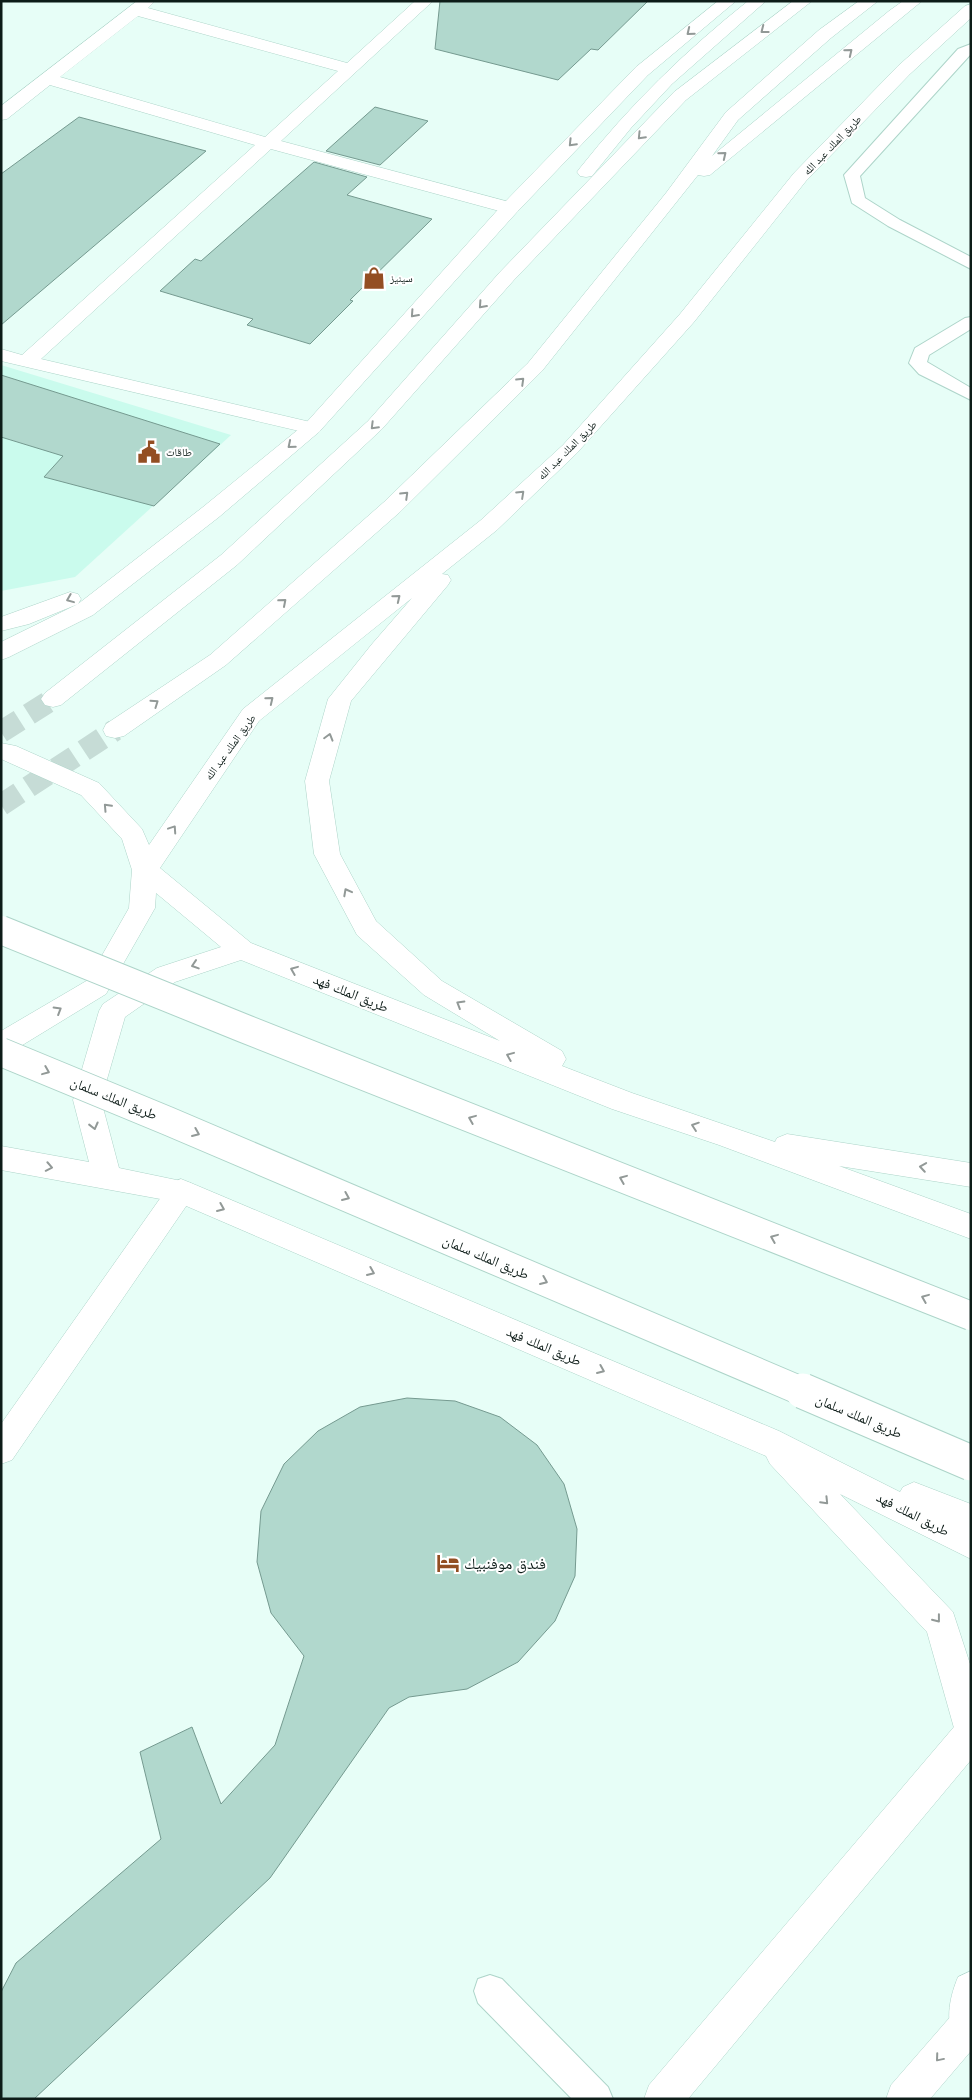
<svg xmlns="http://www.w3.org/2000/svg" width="972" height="2100" font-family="Mulish,'Noto Naskh Arabic',sans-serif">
  <rect width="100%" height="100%" fill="#e7fef7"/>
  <path fill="#cafbed" d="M 1,365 L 231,435 L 75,577 L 1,591 Z"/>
  <path fill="#b1d8cd" stroke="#759a90" d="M 440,1 L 648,1 L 598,50 L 591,49 L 558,80 L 435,49 Z
    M 375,107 L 428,121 L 380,165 L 326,151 Z
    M 79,117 L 206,151 L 1,325 L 1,174 Z
    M 314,162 L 367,177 L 347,195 L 432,219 L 350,300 L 353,301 L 310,344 L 247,325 L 253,319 L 160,291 L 195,259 L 201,261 Z
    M 1,375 L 220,444 L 154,506 L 44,477 L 63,456 L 1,437 Z
    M 407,1398 L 455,1401 L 500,1417 L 537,1445 L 564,1484 L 577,1529 L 575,1576 L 555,1621 L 518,1662 L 467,1689 L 409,1697 L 389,1708 L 270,1878 L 34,2099 L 1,2099 L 1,1992 L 16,1963 L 161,1839 L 140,1752 L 192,1727 L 221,1804 L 275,1745 L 304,1656 L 271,1613 L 257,1562 L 261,1511 L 284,1464 L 318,1431 L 360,1407 Z"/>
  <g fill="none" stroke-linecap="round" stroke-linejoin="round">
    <path stroke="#c6dcd6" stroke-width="22" stroke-dasharray="22 11" stroke-linecap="butt" d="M 1,732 L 53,699
      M 1,805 L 115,730"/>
    <defs>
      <path id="service" d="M 971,44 L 971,54 L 860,176 L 865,198 L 900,220 L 971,257 L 971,269 L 888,226 L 852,203 L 844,175 L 958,49 Z
        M 971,317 L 971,329 L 929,355 L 927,362 L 971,388 L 971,400 L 919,374 L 909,363 L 915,348 L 965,318 Z
        M 490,1975 L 502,1979 L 608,2087 L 613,2099 L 572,2099 L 478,2003 L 474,1991 L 478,1979 Z"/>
      <path id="minor" d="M 137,1 L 155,1 L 148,8 L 347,63 L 415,1 L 433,1 L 281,141 L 517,204 L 519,208 L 517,212 L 510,214 L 503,212 L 271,149 L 41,359 L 319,424 L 322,428 L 319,432 L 312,434 L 1,361 L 1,349 L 22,355 L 255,145 L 50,85 L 7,119 L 1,120 L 1,106 ZM 138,16 L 338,71 L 265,137 L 60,77 Z
        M 181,1179 L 191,1183 L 196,1191 L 191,1199 L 12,1460 L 1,1464 L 1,1424 L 171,1183 Z"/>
      <path id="tertiary" d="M 971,1716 L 971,1760 L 688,2099 L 644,2099 L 649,2085 L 959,1721 Z"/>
      <path id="secondary" d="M 971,2002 L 971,2051 L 930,2099 L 886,2099 L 891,2085 L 958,2008 Z"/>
      <path id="primary" d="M 718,1 L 736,1 L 648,75 L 517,212 L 319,432 L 219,517 L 93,615 L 9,657 L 1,660 L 1,642 L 78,604 L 29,624 L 1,631 L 1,617 L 70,592 L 78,594 L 81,599 L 78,604 L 203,507 L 305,424 L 503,204 L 636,67 Z
        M 971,4 L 971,18 L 910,74 L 806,181 L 694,322 L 577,453 L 497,530 L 442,574 L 448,575 L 451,580 L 448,585 L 351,701 L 329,781 L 340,854 L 376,921 L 442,981 L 562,1051 L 566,1059 L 562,1066 L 632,1093 L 775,1142 L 777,1138 L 787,1134 L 971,1163 L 971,1187 L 839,1166 L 971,1214 L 971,1239 L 719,1145 L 612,1109 L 241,960 L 175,982 L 125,1017 L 101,1100 L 119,1168 L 191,1183 L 779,1431 L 900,1492 L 903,1487 L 914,1482 L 971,1504 L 971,1559 L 840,1494 L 953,1612 L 971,1667 L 971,1745 L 959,1740 L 954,1728 L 927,1632 L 770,1464 L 766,1456 L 177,1202 L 1,1170 L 1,1146 L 89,1162 L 73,1100 L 99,1011 L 103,1004 L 157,968 L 221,947 L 156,893 L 155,908 L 106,994 L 11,1052 L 1,1055 L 1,1031 L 88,980 L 129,908 L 132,870 L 122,839 L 81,795 L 1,759 L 1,743 L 16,746 L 99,783 L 142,829 L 149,845 L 243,709 L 481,520 L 563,445 L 680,314 L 794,173 L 898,66 L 965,6 ZM 412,598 L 372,644 L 328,699 L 305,781 L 314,854 L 357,935 L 424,995 L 500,1041 L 251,943 L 160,868 L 259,721 Z
        M 971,1971 L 971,2042 L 967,2044 L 954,2038 C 945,2019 950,1996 958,1977 Z"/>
      <path id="motorway" d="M 748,1 L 766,1 L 672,84 L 631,128 L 592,176 L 586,177 L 580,176 L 577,172 L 580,168 C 629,106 685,51 748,1 Z
        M 793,1 L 812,1 L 686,100 L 514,280 L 382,429 L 237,565 L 61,705 L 53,707 L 45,705 L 41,699 L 45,693 L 221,555 L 368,421 L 500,272 L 674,92 Z
        M 859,1 L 878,1 L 831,38 L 738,120 L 712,156 L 889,11 L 903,1 L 922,1 L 710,175 L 704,176 L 698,175 L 542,371 L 400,512 L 226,665 L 124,736 L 115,738 L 106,736 L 103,730 L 106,724 L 210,655 L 384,502 L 528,363 L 666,193 L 726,112 L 819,30 Z"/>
    </defs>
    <use href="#service" stroke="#add4c9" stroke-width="2"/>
    <use href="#minor" stroke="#add4c9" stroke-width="1"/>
    <use href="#tertiary" stroke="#add4c9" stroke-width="1"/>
    <use href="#secondary" stroke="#add4c9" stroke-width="1"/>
    <use href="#primary" stroke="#add4c9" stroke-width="1"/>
    <use href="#motorway" stroke="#add4c9" stroke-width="1"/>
    <use href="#service" fill="#fff" fill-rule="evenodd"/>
    <use href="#minor" fill="#fff" fill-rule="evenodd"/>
    <use href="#tertiary" fill="#fff" fill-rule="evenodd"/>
    <use href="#secondary" fill="#fff" fill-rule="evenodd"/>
    <use href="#primary" fill="#fff" fill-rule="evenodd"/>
    <use href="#motorway" fill="#fff" fill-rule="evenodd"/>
    <defs>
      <path id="trunk-bridge-far1" d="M 1,930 L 243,1028 L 971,1316
        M 1,1052 L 168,1121 L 806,1393"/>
      <path id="trunk-bridge" d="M 803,1391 L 971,1463"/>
    </defs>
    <use href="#trunk-bridge-far1" stroke="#add4c9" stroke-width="30" stroke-linecap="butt"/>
    <use href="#trunk-bridge" stroke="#add4c9" stroke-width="37" stroke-linecap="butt"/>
    <use href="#trunk-bridge-far1" stroke="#fff" stroke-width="28"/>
    <use href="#trunk-bridge" stroke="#fff" stroke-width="35"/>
  </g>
  <defs><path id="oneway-chevron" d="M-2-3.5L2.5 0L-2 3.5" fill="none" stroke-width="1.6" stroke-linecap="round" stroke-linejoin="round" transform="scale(1.25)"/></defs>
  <g stroke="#929997">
    <use href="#oneway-chevron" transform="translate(764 30) rotate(142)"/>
    <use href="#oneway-chevron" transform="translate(690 32) rotate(141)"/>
    <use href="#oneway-chevron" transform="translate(849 52) rotate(-39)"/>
    <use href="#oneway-chevron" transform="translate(641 136) rotate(134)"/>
    <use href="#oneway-chevron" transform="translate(572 143) rotate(134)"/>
    <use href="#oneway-chevron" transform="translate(723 155) rotate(-39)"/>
    <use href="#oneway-chevron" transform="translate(482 305) rotate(132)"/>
    <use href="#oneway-chevron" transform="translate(414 314) rotate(132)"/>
    <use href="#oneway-chevron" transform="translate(521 381) rotate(-44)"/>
    <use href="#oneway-chevron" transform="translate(374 426) rotate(135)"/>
    <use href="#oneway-chevron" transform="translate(291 445) rotate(140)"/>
    <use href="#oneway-chevron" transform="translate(521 494) rotate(-43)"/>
    <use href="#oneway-chevron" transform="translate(405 495) rotate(-44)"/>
    <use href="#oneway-chevron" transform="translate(397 598) rotate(-39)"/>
    <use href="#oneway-chevron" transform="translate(70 599) rotate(158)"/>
    <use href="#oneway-chevron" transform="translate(283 602) rotate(-41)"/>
    <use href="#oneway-chevron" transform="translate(270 700) rotate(-39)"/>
    <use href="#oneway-chevron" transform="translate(155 703) rotate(-35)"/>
    <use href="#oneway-chevron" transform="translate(329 737) rotate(-74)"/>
    <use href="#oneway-chevron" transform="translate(107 807) rotate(-133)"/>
    <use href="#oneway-chevron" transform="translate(173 829) rotate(-56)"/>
    <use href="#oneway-chevron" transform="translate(347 892) rotate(-118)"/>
    <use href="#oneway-chevron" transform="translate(195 965) rotate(162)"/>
    <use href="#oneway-chevron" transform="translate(294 970) rotate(-158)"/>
    <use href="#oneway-chevron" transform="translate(460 1004) rotate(-149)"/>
    <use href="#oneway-chevron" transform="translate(58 1010) rotate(-31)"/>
    <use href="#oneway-chevron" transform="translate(510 1056) rotate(-158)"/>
    <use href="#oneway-chevron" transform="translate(46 1071) rotate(22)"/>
    <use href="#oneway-chevron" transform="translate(472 1119) rotate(-158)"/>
    <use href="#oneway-chevron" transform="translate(94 1126) rotate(76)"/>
    <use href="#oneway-chevron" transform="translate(695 1126) rotate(-161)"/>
    <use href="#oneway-chevron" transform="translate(196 1133) rotate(23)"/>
    <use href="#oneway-chevron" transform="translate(49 1167) rotate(11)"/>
    <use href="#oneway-chevron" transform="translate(923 1167) rotate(-171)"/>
    <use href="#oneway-chevron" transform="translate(623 1179) rotate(-158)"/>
    <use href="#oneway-chevron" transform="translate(346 1197) rotate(23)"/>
    <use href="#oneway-chevron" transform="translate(221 1208) rotate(23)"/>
    <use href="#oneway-chevron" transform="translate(774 1238) rotate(-158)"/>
    <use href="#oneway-chevron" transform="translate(371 1272) rotate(23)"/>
    <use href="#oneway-chevron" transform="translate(544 1281) rotate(23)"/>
    <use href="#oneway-chevron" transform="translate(925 1298) rotate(-158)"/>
    <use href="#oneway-chevron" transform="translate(601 1370) rotate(23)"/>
    <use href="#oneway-chevron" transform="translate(825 1501) rotate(46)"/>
    <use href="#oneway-chevron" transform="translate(937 1619) rotate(52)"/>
    <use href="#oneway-chevron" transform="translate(939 2058) rotate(130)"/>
  </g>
  <defs>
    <symbol id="shop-bare" viewBox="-9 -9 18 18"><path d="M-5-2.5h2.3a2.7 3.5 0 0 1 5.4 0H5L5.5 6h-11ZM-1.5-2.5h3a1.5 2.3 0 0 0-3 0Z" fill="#934e22" stroke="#fff" stroke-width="2.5" paint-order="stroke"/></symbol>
    <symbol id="civic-bare" viewBox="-9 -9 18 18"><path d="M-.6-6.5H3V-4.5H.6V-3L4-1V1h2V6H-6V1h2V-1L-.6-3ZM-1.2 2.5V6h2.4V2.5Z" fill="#934e22" stroke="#fff" stroke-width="2.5" paint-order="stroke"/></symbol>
    <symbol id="hotel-bare" viewBox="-9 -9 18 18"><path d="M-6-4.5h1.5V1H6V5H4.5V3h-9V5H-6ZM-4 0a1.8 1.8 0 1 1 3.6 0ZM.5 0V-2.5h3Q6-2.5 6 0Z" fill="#934e22" stroke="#fff" stroke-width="2.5" paint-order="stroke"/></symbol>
  </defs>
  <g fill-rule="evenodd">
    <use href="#shop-bare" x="358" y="262" width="32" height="32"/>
    <use href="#civic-bare" x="133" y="436" width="32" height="32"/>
    <use href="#hotel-bare" x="432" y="1547" width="32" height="32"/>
  </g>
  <g text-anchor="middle" stroke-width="4" stroke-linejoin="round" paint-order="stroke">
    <g font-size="11" fill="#0d1c18" stroke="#fff">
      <text transform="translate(832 145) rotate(-46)" y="4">طريق الملك عبد الله</text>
      <text transform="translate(567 450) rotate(-45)" y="4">طريق الملك عبد الله</text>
      <text transform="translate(230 747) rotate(-54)" y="4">طريق الملك عبد الله</text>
    </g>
    <g font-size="11" fill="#0d1c18" stroke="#fff" text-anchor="start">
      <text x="390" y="282">سينيز</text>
      <text x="166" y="456">طاقات</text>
    </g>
    <g font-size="14" fill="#0d1c18" stroke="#fff">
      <text transform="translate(351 993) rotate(22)" y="5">طريق الملك فهد</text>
      <text transform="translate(114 1098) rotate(22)" y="5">طريق الملك سلمان</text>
      <text transform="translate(486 1257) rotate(23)" y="5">طريق الملك سلمان</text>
      <text transform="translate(544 1346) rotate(23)" y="5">طريق الملك فهد</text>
      <text transform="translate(859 1416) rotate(23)" y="5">طريق الملك سلمان</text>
      <text transform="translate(913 1514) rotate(27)" y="5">طريق الملك فهد</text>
    </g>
    <g font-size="16" fill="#0d1c18" stroke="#fff" text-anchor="start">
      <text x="464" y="1569">فندق موفنبيك</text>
    </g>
  </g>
  <rect width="972" height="2100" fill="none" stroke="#0d1c18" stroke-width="5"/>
</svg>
